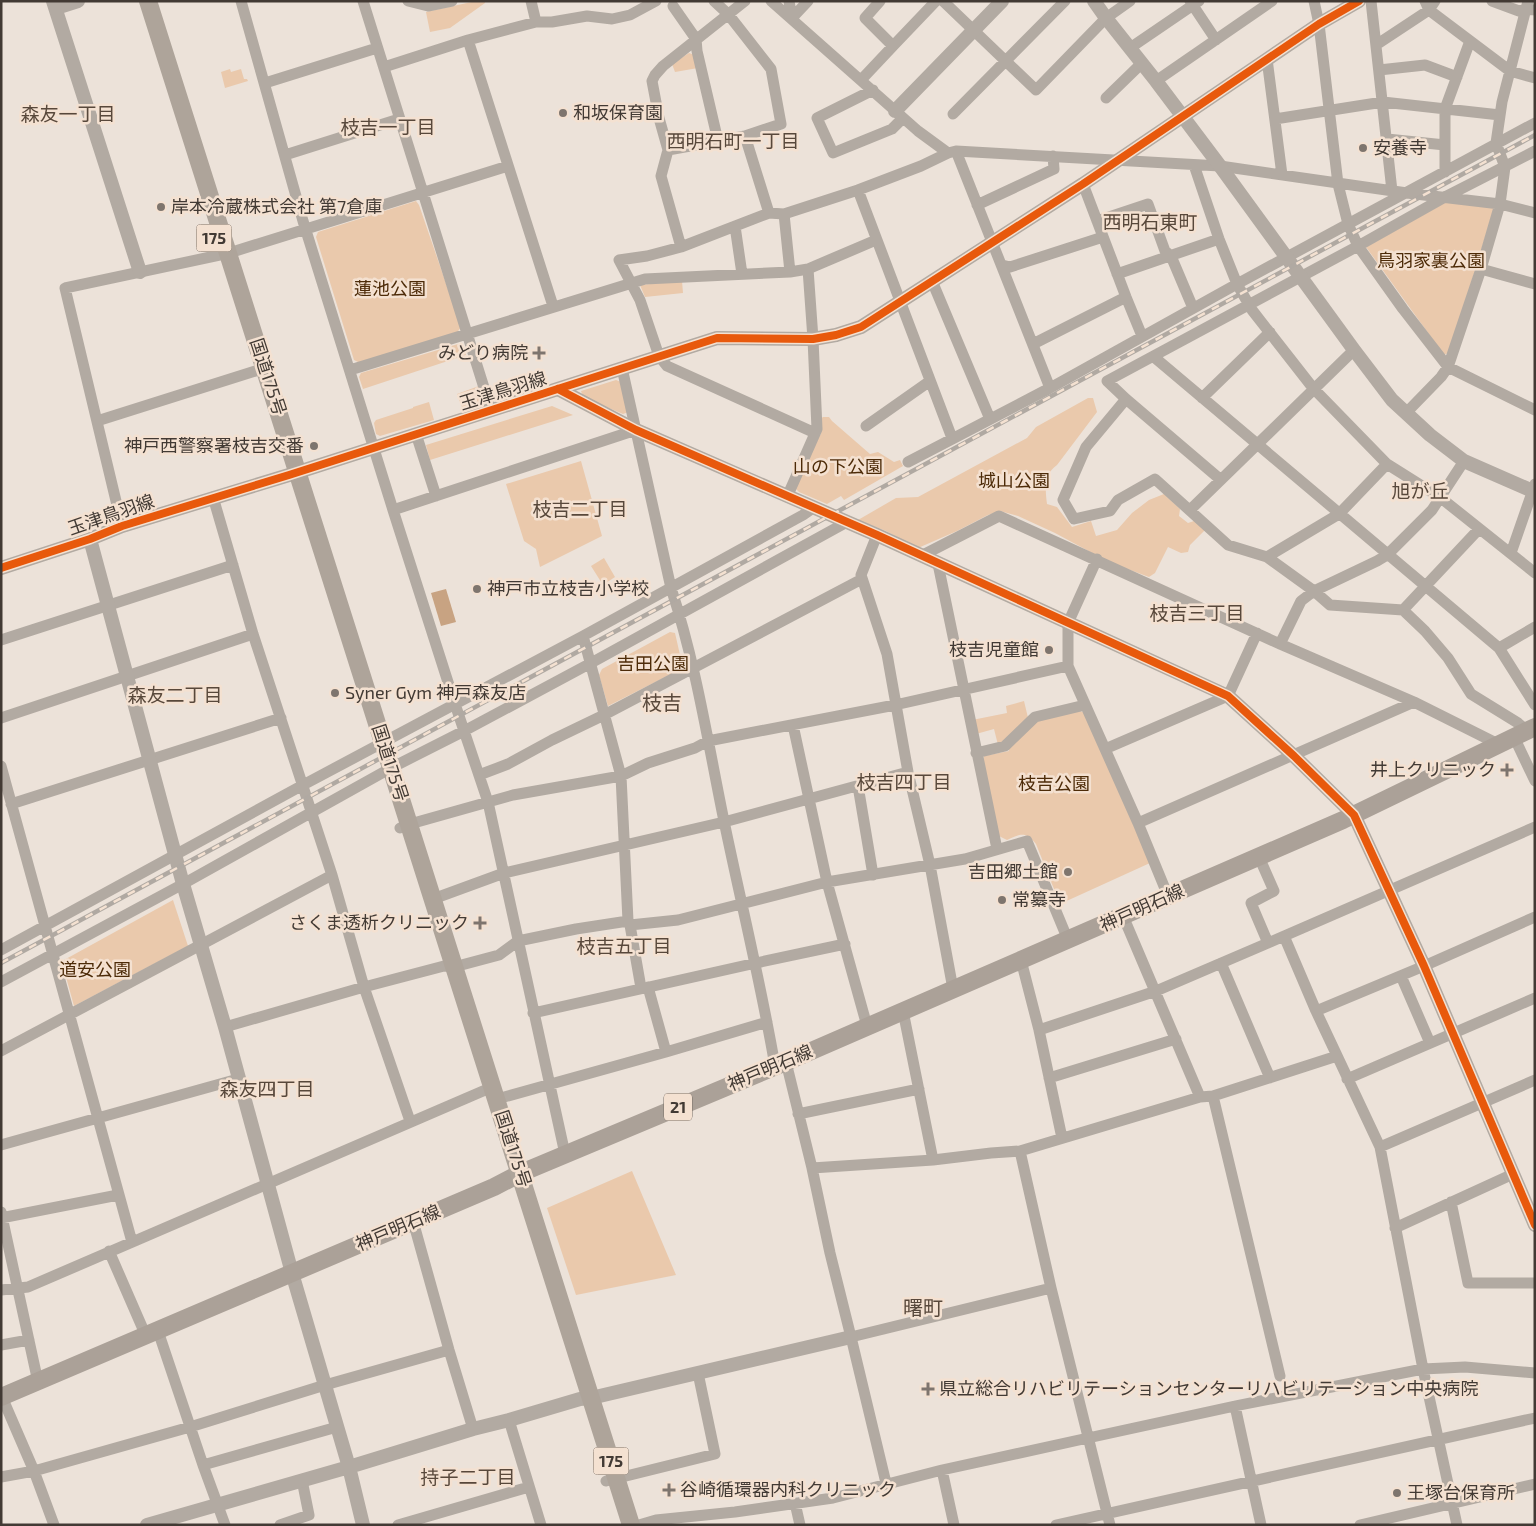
<svg xmlns="http://www.w3.org/2000/svg" width="1536" height="1526" font-family="'Exo 2','Noto Sans JP',sans-serif">
  <rect width="100%" height="100%" fill="#ece2d9"/>
  <path fill="#eac9ac" d="M 476,1 L 485,1 L 485,3 L 450,28 L 430,32 L 426,12 Z
    M 689,53 L 695,55 L 698,68 L 675,72 L 672,64 Z
    M 230,69 L 231,72 L 241,69 L 244,79 L 247,79 L 248,81 L 225,88 L 221,72 Z
    M 416,201 L 419,205 L 461,327 L 456,334 L 360,363 L 354,360 L 316,237 L 318,232 Z
    M 1446,202 L 1494,208 L 1450,352 L 1444,355 L 1366,247 Z
    M 682,281 L 683,293 L 645,297 L 640,285 Z
    M 458,344 L 463,345 L 466,355 L 363,389 L 359,377 L 361,373 Z
    M 616,380 L 621,382 L 629,412 L 623,414 L 583,397 L 581,391 Z
    M 479,386 L 484,402 L 463,410 L 457,394 Z
    M 1088,398 L 1093,398 L 1097,412 L 1057,465 C 1044,474 1045,489 1047,504 L 1057,507 L 1072,527 L 1091,521 L 1096,536 L 1117,530 L 1132,513 L 1149,500 L 1164,494 L 1180,509 L 1179,516 L 1188,523 L 1194,521 L 1205,530 L 1190,545 L 1188,552 L 1181,553 L 1168,547 L 1155,573 L 1149,577 L 1109,562 L 1055,533 L 1018,516 L 1000,511 L 988,515 L 957,531 L 918,548 L 886,531 L 858,520 L 896,498 L 918,497 L 1027,438 L 1036,427 Z
    M 429,402 L 434,420 L 380,436 L 376,434 L 374,423 L 376,420 L 413,408 L 413,407 Z
    M 552,406 L 573,415 L 430,460 L 426,445 Z
    M 823,417 L 829,417 L 832,421 L 870,454 L 878,452 L 894,462 L 900,460 L 903,466 L 844,500 L 841,496 L 827,504 L 799,492 L 795,488 L 816,439 L 821,434 L 820,419 Z
    M 581,461 L 602,536 L 540,567 L 536,549 L 524,541 L 506,484 Z
    M 604,558 L 615,577 L 603,585 L 591,566 Z
    M 670,632 L 675,633 L 683,668 L 608,706 L 599,675 L 602,669 Z
    M 1024,701 L 1029,722 L 1080,711 L 1085,713 L 1150,863 L 1060,904 L 1036,844 C 1025,831 1021,834 1007,840 L 997,835 L 982,764 L 984,756 L 1009,751 L 1008,743 L 998,745 L 994,729 L 976,734 L 972,720 L 1007,713 L 1006,706 Z
    M 173,900 L 188,946 L 74,1006 L 63,966 L 64,960 Z
    M 632,1171 L 676,1275 L 576,1295 L 547,1208 Z"/>
  <path fill="#c8a382" d="M 446,589 L 456,622 L 441,626 L 431,593 Z"/>
  <g fill="none" stroke-linecap="round" stroke-linejoin="round">
    <path stroke="#b2aaa2" stroke-width="11" d="M 241,1 L 303,221 L 393,510 L 455,704 L 488,802 L 565,1154
      M 363,1 L 491,410
      M 408,1 L 428,6 L 452,1
      M 531,1 L 536,22
      M 771,1 L 918,131 L 948,153
      M 789,1 L 792,18
      M 943,1 L 1036,90 L 1106,18 L 1130,1
      M 1190,1 L 1216,40
      M 1314,1 L 1319,24 L 1338,184 L 1348,224 L 1358,246 L 1403,309 L 1448,367 L 1535,410
      M 1371,1 L 1392,191
      M 1425,1 L 1429,10 L 1510,71 L 1535,78
      M 1492,1 L 1519,11 L 1526,9 L 1535,10
      M 673,6 L 696,39 L 697,51 L 718,141 L 745,136 L 781,124 L 771,69 L 728,14 L 714,1
      M 792,18 L 808,1
      M 468,40 L 553,306
      M 1376,45 L 1429,10 L 1435,1
      M 893,46 L 936,1
      M 1130,48 L 1199,1
      M 1267,59 L 1282,175
      M 384,67 L 468,40 L 536,22 L 552,22 L 587,16 L 612,19 L 630,15 L 656,1
      M 1379,70 L 1425,65 L 1457,77
      M 861,80 L 893,46 L 865,18 L 880,1
      M 1156,81 L 1272,1
      M 265,83 L 377,48
      M 873,90 L 817,118 L 833,153 L 892,129 L 903,118
      M 1106,98 L 1142,63
      M 953,114 L 1065,1
      M 1275,119 L 1383,102 L 1500,115
      M 745,136 L 769,213
      M 1387,139 L 1445,145
      M 668,150 L 718,141
      M 956,151 L 1050,388
      M 285,155 L 399,119
      M 1194,165 L 1219,239 L 1237,284 L 1252,310 L 1313,388 L 1387,464 L 1441,498 L 1535,573
      M 1445,172 L 1445,109 L 1470,41
      M 1083,184 L 1126,297 L 1142,336
      M 858,190 L 952,438
      M 977,205 L 1054,169 L 1053,156
      M 784,214 L 790,272 L 808,269 L 813,339 L 817,429 L 787,497
      M 1097,221 L 1148,204 L 1165,251 L 1171,256 L 1193,308
      M 735,226 L 742,274
      M 681,247 L 661,176 L 668,150 L 659,118 L 652,81 L 655,75 L 663,66 L 745,1
      M 1002,265 L 1010,267 L 1103,237
      M 808,269 L 876,240
      M 1481,269 L 1535,284
      M 1117,274 L 1219,239
      M 932,281 L 990,419
      M 1033,344 L 1126,297
      M 1154,357 L 1499,648 L 1535,705
      M 622,368 L 671,588 C 696,664 708,743 724,821 C 741,903 761,984 775,1066
      M 350,370 L 645,279 L 790,272
      M 1202,398 L 1270,332
      M 1126,399 L 1086,447 L 1063,500 L 1074,519 L 1110,511 L 1118,500 L 1155,479 L 1228,545 L 1267,557 L 1314,591 L 1330,605 L 1403,610 L 1425,631 L 1448,658 L 1471,694 L 1518,723 L 1527,731
      M 1406,413 L 1441,377 L 1448,367 L 1481,269 L 1500,204 L 1505,167 L 1496,143 L 1502,102 L 1528,1
      M 97,421 L 265,368
      M 866,426 L 930,381
      M 815,433 L 667,366 L 659,356 L 640,300 L 619,260 L 647,256 L 681,247 L 769,213 L 784,214 L 858,190 L 921,166 L 948,153 L 956,151 L 1220,166 L 1407,193 L 1500,204 L 1535,213
      M 416,434 L 436,496
      M 908,462 L 1050,388 L 1237,284 L 1535,123
      M 1221,480 L 1126,399 L 1107,381 L 1358,246 L 1445,197 L 1535,151
      M 213,497 L 253,634 L 332,875 L 364,987 L 410,1121
      M 393,510 L 636,430
      M 1190,510 L 1354,350
      M 122,526 L 65,288 L 229,253 L 508,166
      M 877,535 L 861,575 L 887,654 L 908,772 L 930,865 L 953,989
      M 1511,553 L 1535,484
      M 921,556 L 999,516 L 1280,644 L 1414,702 L 1500,745
      M 1267,557 L 1339,514 L 1387,464
      M 1097,559 L 1068,623 L 1068,666 L 1138,823 L 1168,896
      M 938,564 L 997,849
      M 1403,610 L 1479,529
      M 583,636 L 621,776 L 628,921
      M 1,640 L 233,565
      M 1280,644 L 1301,601 L 1314,591 L 1377,561 L 1387,555 L 1432,510 L 1464,461
      M 1499,648 L 1535,627
      M 1,718 L 253,634
      M 793,725 L 827,882 L 867,1026
      M 1514,737 L 1535,781
      M 1105,749 L 1228,696 L 1257,633
      M 976,753 L 1005,746 L 1035,717 L 1085,705
      M 1,766 L 132,1242
      M 479,775 L 508,764 L 552,740 L 604,715 L 862,579
      M 858,786 L 873,875
      M 11,804 L 281,718
      M 1138,823 L 1414,702
      M 400,828 L 410,824 L 513,795 L 621,776 L 648,763 L 695,748 L 708,741 L 895,705 L 1068,666
      M 1259,857 L 1274,891 L 1251,903 L 1268,943
      M 433,899 L 504,873 L 724,822 L 908,772
      M 1123,916 L 1200,1097
      M 630,925 L 641,988
      M 1284,936 L 1316,1011 L 1380,1147 L 1423,1369 L 1457,1525
      M 1,950 L 303,785 L 583,636 L 803,515 L 813,508
      M 1021,960 L 1039,1030 L 1062,1138
      M 1221,963 L 1270,1078
      M 1401,976 L 1430,1043
      M 1,982 L 183,884 L 391,768 L 464,731 L 591,663 L 847,522
      M 648,987 L 666,1052
      M 903,1011 L 933,1160
      M 1316,1011 L 1424,966 L 1535,917
      M 533,1013 L 756,963 L 845,944
      M 225,1027 L 364,987 L 444,966 L 454,967 L 499,955 L 518,941 L 576,929 L 628,921 L 630,925 L 678,920 L 827,882 L 965,859 L 1027,841 L 1068,940
      M 1039,1030 L 1156,991 L 1268,943 L 1535,827
      M 1,1051 L 332,875
      M 786,1062 L 812,1168 L 830,1253 L 851,1337 L 886,1483
      M 1049,1078 L 1176,1039
      M 1347,1079 L 1535,998
      M 1213,1096 L 1280,1376
      M 497,1099 L 666,1052 L 767,1022
      M 798,1114 L 919,1089
      M 1,1145 L 238,1079
      M 1380,1147 L 1535,1080
      M 1020,1151 L 1051,1288 L 1110,1525
      M 812,1168 L 933,1160 L 991,1153 L 1020,1151 L 1200,1097 L 1213,1096 L 1337,1056
      M 1451,1202 L 1468,1283 L 1535,1283
      M 1,1212 L 38,1382
      M 1,1218 L 118,1195
      M 413,1221 L 449,1350 L 473,1429
      M 1395,1228 L 1513,1174
      M 109,1251 L 146,1336
      M 1,1290 L 28,1287 L 483,1091 L 493,1088
      M 158,1331 L 203,1465 L 225,1525
      M 851,1337 L 1051,1288
      M 1,1345 L 29,1340
      M 2,1397 L 34,1471 L 54,1525
      M 1235,1406 L 1261,1525
      M 509,1420 L 541,1525
      M 203,1465 L 337,1427
      M 942,1470 L 954,1525
      M 1,1477 L 34,1471 L 190,1427 L 325,1385 L 449,1350
      M 606,1481 L 715,1454 L 698,1373
      M 795,1503 L 800,1525
      M 280,1525 L 309,1515 L 302,1480
      M 398,1525 L 529,1487
      M 639,1525 L 656,1520 L 735,1512 L 833,1498 L 942,1470 L 1088,1438 L 1235,1406 L 1423,1369 L 1465,1367 L 1535,1373
      M 1056,1525 L 1535,1418
      M 1360,1525 L 1535,1484"/>
    <path stroke="#b2aaa2" stroke-width="14" d="M 53,1 L 140,272
      M 1094,1 L 1106,18 L 1156,81 L 1220,166 L 1354,350 L 1392,400 L 1430,435 L 1464,461 L 1535,492
      M 56,8 L 78,1
      M 895,111 L 1002,1
      M 558,389 L 636,430 L 877,535 L 1228,696 L 1294,756 L 1354,815 L 1424,966 L 1535,1225
      M 90,539 L 183,884 L 225,1027 L 292,1273 L 349,1467 L 363,1525
      M 1,568 L 90,539 L 122,526 L 289,475 L 717,338 L 813,339 L 836,335 L 861,327 L 1083,184 L 1319,24 L 1359,1
      M 147,1525 L 349,1467 L 473,1429 L 509,1420 L 580,1399 L 591,1398 L 851,1337"/>
    <path stroke="#aba198" stroke-width="18" d="M 1,1397 L 494,1187 L 521,1173 L 786,1062 L 1343,820 L 1535,727"/>
    <path stroke="#aea49a" stroke-width="18" d="M 148,1 L 631,1525"/>
    <defs>
      <path id="rail" d="M 1,963 L 1535,135"/>
    </defs>
    <use href="#rail" stroke="#b0a9a2" stroke-width="4.5"/>
    <use href="#rail" stroke="#f4e1d1" stroke-width="2.5" stroke-dasharray="8" stroke-linecap="butt"/>
    <defs>
      <path id="cycleway" d="M 558,389 L 636,430 L 877,535 L 1228,696 L 1294,756 L 1354,815 L 1424,966 L 1535,1225
        M 1,568 L 90,539 L 122,526 L 289,475 L 717,338 L 813,339 L 836,335 L 861,327 L 1083,184 L 1319,24 L 1359,1"/>
    </defs>
    <use href="#cycleway" stroke="#f4e1d1" stroke-width="11"/>
    <use href="#cycleway" stroke="#e8590c" stroke-width="8"/>
  </g>
  <g fill="#7e756e" stroke="#f4e1d1" stroke-width="2">
    <circle cx="563" cy="113" r="5"/>
    <circle cx="1363" cy="148" r="5"/>
    <circle cx="161" cy="207" r="5"/>
    <path d="M536.5 345.5h5v5h5v5h-5v5h-5v-5h-5v-5h5z"/>
    <circle cx="314" cy="446" r="5"/>
    <circle cx="477" cy="589" r="5"/>
    <circle cx="1049" cy="650" r="5"/>
    <circle cx="335" cy="693" r="5"/>
    <path d="M1504.5 762.5h5v5h5v5h-5v5h-5v-5h-5v-5h5z"/>
    <circle cx="1068" cy="872" r="5"/>
    <circle cx="1002" cy="900" r="5"/>
    <path d="M477.5 915.5h5v5h5v5h-5v5h-5v-5h-5v-5h5z"/>
    <path d="M925.5 1381.5h5v5h5v5h-5v5h-5v-5h-5v-5h5z"/>
    <path d="M666.5 1482.5h5v5h5v5h-5v5h-5v-5h-5v-5h5z"/>
    <circle cx="1397" cy="1493" r="5"/>
  </g>
  <g text-anchor="middle" stroke-width="5" stroke-linejoin="round" paint-order="stroke">
    <g fill="#f4e1d1" stroke="#776c63" stroke-width="1">
      <rect x="196.5" y="224.5" width="35" height="27" rx="4"/>
      <rect x="664" y="1093.5" width="28" height="27" rx="4"/>
      <rect x="593.5" y="1447.5" width="35" height="27" rx="4"/>
    </g>
    <g font-size="16" font-weight="bold" fill="#423a34">
      <text x="214" y="244">175</text>
      <text x="678" y="1113">21</text>
      <text x="611" y="1467">175</text>
    </g>
    <g font-size="18" fill="#423a34" stroke="#f4e1d1" text-anchor="start">
      <text x="573" y="119">和坂保育園</text>
      <text x="1373" y="154">安養寺</text>
      <text x="171" y="213">岸本冷蔵株式会社 第7倉庫</text>
      <text x="528" y="359" text-anchor="end">みどり病院</text>
      <text x="304" y="452" text-anchor="end">神戸西警察署枝吉交番</text>
      <text x="487" y="595">神戸市立枝吉小学校</text>
      <text x="1039" y="656" text-anchor="end">枝吉児童館</text>
      <text x="345" y="699">Syner Gym 神戸森友店</text>
      <text x="1496" y="776" text-anchor="end">井上クリニック</text>
      <text x="1058" y="878" text-anchor="end">吉田郷土館</text>
      <text x="1012" y="906">常纂寺</text>
      <text x="469" y="929" text-anchor="end">さくま透析クリニック</text>
      <text x="939" y="1395">県立総合リハビリテーションセンターリハビリテーション中央病院</text>
      <text x="680" y="1496">谷崎循環器内科クリニック</text>
      <text x="1407" y="1499">王塚台保育所</text>
    </g>
    <g font-size="18" fill="#4d2b08" stroke="#f4e1d1">
      <text x="1431" y="267">鳥羽家裏公園</text>
      <text x="390" y="295">蓮池公園</text>
      <text x="838" y="473">山の下公園</text>
      <text x="1014" y="487">城山公園</text>
      <text x="653" y="670">吉田公園</text>
      <text x="1054" y="790">枝吉公園</text>
      <text x="95" y="976">道安公園</text>
    </g>
    <g font-size="18" fill="#423a34" stroke="#f4e1d1">
      <text transform="translate(268 377) rotate(72)" y="6">国道175号</text>
      <text transform="translate(503 391) rotate(-17)" y="6">玉津鳥羽線</text>
      <text transform="translate(111 515) rotate(-19)" y="6">玉津鳥羽線</text>
      <text transform="translate(390 763) rotate(72)" y="6">国道175号</text>
      <text transform="translate(1142 908) rotate(-24)" y="6">神戸明石線</text>
      <text transform="translate(770 1068) rotate(-23)" y="6">神戸明石線</text>
      <text transform="translate(513 1149) rotate(72)" y="6">国道175号</text>
      <text transform="translate(398 1228) rotate(-23)" y="6">神戸明石線</text>
    </g>
    <g font-size="19" fill="#58483b" stroke="#f4e1d1">
      <text x="68" y="121">森友一丁目</text>
      <text x="388" y="134">枝吉一丁目</text>
      <text x="733" y="148">西明石町一丁目</text>
      <text x="1150" y="229">西明石東町</text>
      <text x="1420" y="498">旭が丘</text>
      <text x="580" y="516">枝吉二丁目</text>
      <text x="1197" y="620">枝吉三丁目</text>
      <text x="175" y="702">森友二丁目</text>
      <text x="904" y="789">枝吉四丁目</text>
      <text x="624" y="953">枝吉五丁目</text>
      <text x="267" y="1096">森友四丁目</text>
      <text x="468" y="1484">持子二丁目</text>
    </g>
    <g font-size="20" fill="#58483b" stroke="#f4e1d1">
      <text x="662" y="710">枝吉</text>
      <text x="923" y="1315">曙町</text>
    </g>
  </g>
  <rect width="1536" height="1526" fill="none" stroke="#423a34" stroke-width="5"/>
</svg>
